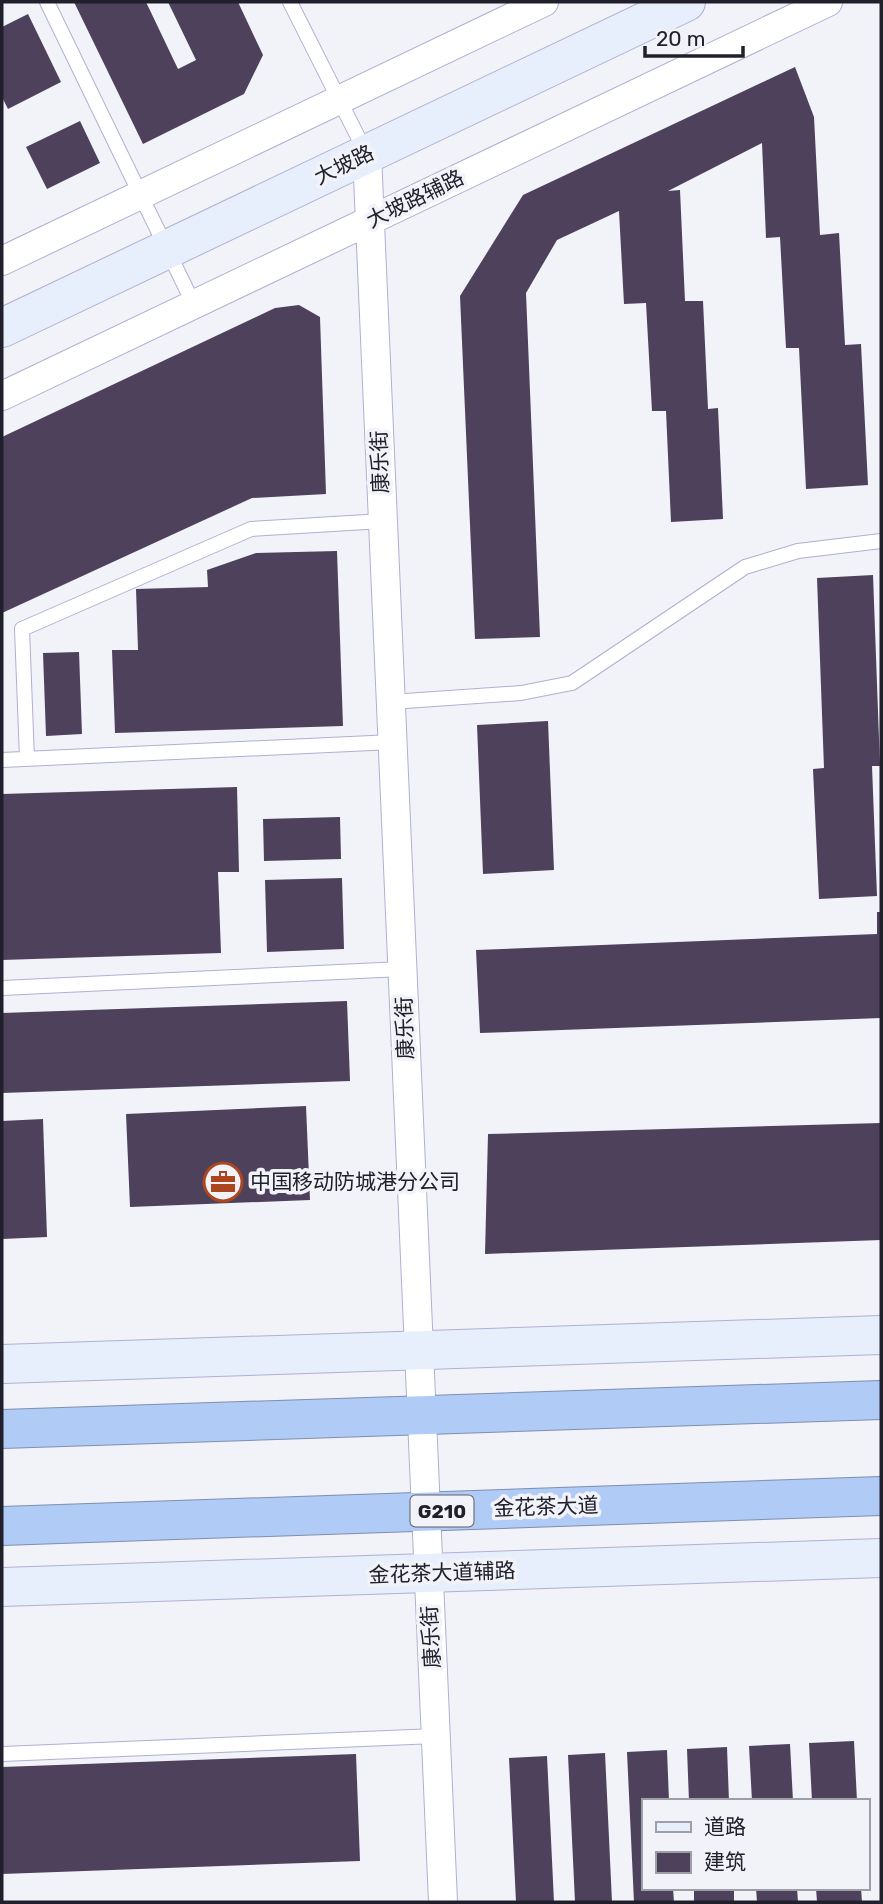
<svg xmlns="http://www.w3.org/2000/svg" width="883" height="1904" font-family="Rubik,'Noto Sans SC',sans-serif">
  <rect width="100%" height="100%" fill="#f2f2f9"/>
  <path fill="#4e415c" d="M 74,2 L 146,2 L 178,69 L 196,60 L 168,2 L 238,2 L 263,55 L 244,94 L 143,144 Z
    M 28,14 L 61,82 L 8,109 L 2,97 L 2,27 Z
    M 795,67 L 814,117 L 820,235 L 839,233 L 845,345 L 861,344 L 868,485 L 806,489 L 799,348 L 786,348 L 780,237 L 766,238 L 762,143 L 668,191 L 680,190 L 685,301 L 703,301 L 708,409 L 718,408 L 723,519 L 671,522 L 666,411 L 652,411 L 646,303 L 624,304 L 619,211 L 557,240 L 526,293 L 540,637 L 475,639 L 460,296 L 523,195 Z
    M 80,121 L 100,163 L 47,189 L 26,147 Z
    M 299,305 L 320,317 L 326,494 L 252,498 L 2,613 L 2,437 L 275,308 Z
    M 337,551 L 343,726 L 115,733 L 112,650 L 138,650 L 136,589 L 208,587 L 207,570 L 256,553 Z
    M 873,575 L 880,766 L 872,766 L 877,896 L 819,899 L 813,769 L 824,768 L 817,578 Z
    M 79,652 L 82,734 L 46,736 L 43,653 Z
    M 548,721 L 554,870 L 483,874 L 477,725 Z
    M 237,787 L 239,872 L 218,872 L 221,953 L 2,960 L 2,794 Z
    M 340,817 L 341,859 L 264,861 L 263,819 Z
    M 342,878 L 344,949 L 267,952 L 265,880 Z
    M 877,912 L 881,912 L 881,1018 L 480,1033 L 476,950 L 877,934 Z
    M 347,1001 L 350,1081 L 2,1093 L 2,1013 Z
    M 306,1106 L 310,1200 L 130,1207 L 126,1114 Z
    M 43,1119 L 47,1237 L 2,1239 L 2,1121 Z
    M 881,1123 L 881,1240 L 485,1254 L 488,1134 Z
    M 854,1741 L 857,1801 L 812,1801 L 809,1743 Z
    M 790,1744 L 793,1801 L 752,1801 L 749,1746 Z
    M 727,1747 L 729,1801 L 689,1801 L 687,1749 Z
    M 667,1750 L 669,1801 L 643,1801 L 643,1888 L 673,1888 L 674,1902 L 634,1902 L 627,1752 Z
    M 605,1753 L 612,1902 L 575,1902 L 568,1755 Z
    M 356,1754 L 360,1861 L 2,1874 L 2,1767 Z
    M 547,1756 L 554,1902 L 516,1902 L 509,1758 Z
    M 694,1888 L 734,1888 L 734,1902 L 694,1902 Z
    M 756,1888 L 797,1888 L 798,1902 L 757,1902 Z
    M 816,1888 L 861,1888 L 862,1902 L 817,1902 Z"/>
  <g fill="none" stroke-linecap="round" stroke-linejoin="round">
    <defs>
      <path id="lane" d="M 47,2 L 194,305
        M 290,2 L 366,153
        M 391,702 L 521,693 L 572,683 L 745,567 L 798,551 L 881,541
        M 27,759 L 22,629 L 251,529 L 383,521
        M 2,760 L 393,742
        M 2,988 L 402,969
        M 2,1754 L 436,1736"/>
      <path id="street" d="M 367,154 L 443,1902
        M 2,261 L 544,2
        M 2,396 L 828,2"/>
      <path id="secondary" d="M 2,328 L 686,2
        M 2,1364 L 881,1335
        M 2,1587 L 881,1558"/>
      <path id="highway" d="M 2,1429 L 881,1400
        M 2,1526 L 881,1496"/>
    </defs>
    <use href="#lane" stroke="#afb0d1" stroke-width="16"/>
    <use href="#street" stroke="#afb0d1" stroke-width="30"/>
    <use href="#secondary" stroke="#afb0d1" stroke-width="40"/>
    <use href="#highway" stroke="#7e8fb0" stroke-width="40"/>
    <use href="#lane" stroke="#fff" stroke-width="14"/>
    <use href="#street" stroke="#fff" stroke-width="28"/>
    <use href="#secondary" stroke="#e7effc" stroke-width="38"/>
    <use href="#highway" stroke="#b0cbf6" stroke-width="38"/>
  </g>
  <defs>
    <symbol id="office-ring" viewBox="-11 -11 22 22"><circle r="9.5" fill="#f2f2f9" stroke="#ac461f" stroke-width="1.5"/><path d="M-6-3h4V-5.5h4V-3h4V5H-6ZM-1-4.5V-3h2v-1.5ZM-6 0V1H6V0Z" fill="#ac461f"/></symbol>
  </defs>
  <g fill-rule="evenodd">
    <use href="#office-ring" x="201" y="1160" width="44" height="44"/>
  </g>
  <g text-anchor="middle" stroke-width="7" stroke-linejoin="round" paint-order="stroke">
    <rect fill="#f2f2f9" stroke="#5f5f6a" stroke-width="2" x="410.5" y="1495.5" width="63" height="31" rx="5"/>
    <g font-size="19" font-weight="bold" fill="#20202d">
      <text x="442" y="1518">G210</text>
    </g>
    <g font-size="21" fill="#20202d" stroke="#f2f2f9">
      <text transform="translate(344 165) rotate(-26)" y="7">大坡路</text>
      <text transform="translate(415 199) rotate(-26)" y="7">大坡路辅路</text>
      <text transform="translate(380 462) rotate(-92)" y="7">康乐街</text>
      <text transform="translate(405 1028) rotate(-92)" y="7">康乐街</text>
      <text transform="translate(546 1507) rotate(-2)" y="7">金花茶大道</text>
      <text transform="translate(442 1573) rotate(-2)" y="7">金花茶大道辅路</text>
      <text transform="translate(431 1637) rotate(-93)" y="7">康乐街</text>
    </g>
    <g font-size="21" fill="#20202d" stroke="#f2f2f9" text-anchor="start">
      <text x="250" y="1189">中国移动防城港分公司</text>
    </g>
  </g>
  <rect width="883" height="1904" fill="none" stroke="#20202d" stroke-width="7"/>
  <rect x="642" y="1799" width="228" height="91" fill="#f2f2f9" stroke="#9e9ea7" stroke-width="2"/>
  <rect x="656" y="1822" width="35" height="10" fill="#e7effc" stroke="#9e9ea7" stroke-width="2"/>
  <text x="704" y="1834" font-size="21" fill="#20202d">道路</text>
  <rect x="656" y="1852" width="35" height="21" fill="#4e415c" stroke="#9e9ea7" stroke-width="2"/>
  <text x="704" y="1869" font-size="21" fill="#20202d">建筑</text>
  <path d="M645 46v10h98v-10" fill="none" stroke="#20202d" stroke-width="3.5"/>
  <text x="656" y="46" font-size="21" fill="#20202d" stroke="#f2f2f9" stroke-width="5" paint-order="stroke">20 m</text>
</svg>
